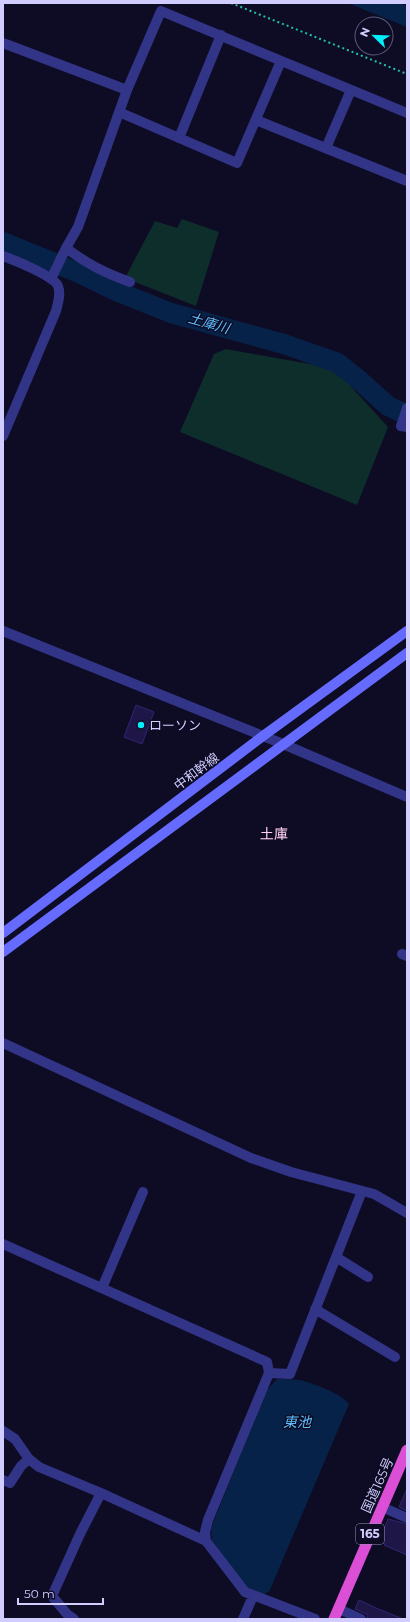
<svg xmlns="http://www.w3.org/2000/svg" width="410" height="1622" font-family="Montserrat,'Noto Sans JP',sans-serif">
  <rect width="100%" height="100%" fill="#0e0c24"/>
  <path fill="#0e2e2b" d="M 182,219 L 219,232 L 196,306 L 125,278 L 155,221 L 177,228 Z
    M 226,349 L 326,367 L 345,380 L 388,427 L 357,505 L 180,432 L 214,354 Z"/>
  <path fill="#072248" d="M 348,3 L 399,3 L 407,6 L 407,27 Z
    M 277,1379 C 285,1379 293,1379 300,1380 C 314,1384 341,1393 349,1404 L 269,1592 L 260,1595 L 246,1589 L 212,1540 L 211,1528 L 266,1391 Z"/>
  <g fill="none" stroke-linecap="round" stroke-linejoin="round">
    <path stroke="#072248" stroke-width="20" d="M 3,242 L 79,273 L 116,291 L 171,313 L 284,344 L 338,363 L 359,380 L 388,406 L 407,415"/>
  </g>
  <path fill="#1d1646" stroke="#302575" d="M 136,705 L 154,712 L 142,744 L 124,737 Z
    M 407,1489 L 407,1511 L 399,1507 Z
    M 388,1519 L 407,1524 L 407,1555 L 384,1545 L 385,1544 L 379,1541 Z
    M 359,1600 L 376,1608 L 403,1619 L 367,1619 L 368,1615 L 355,1609 Z"/>
  <g fill="none" stroke-linecap="round" stroke-linejoin="round">
    <path stroke="#22bfac" stroke-width="2" stroke-dasharray="2 3" stroke-linecap="butt" d="M 231,3 L 407,74"/>
    <path stroke="#323487" stroke-width="10" d="M 3,43 L 127,90
      M 119,112 L 237,163 L 281,61
      M 256,120 L 407,181
      M 179,138 L 221,35
      M 326,148 L 351,90
      M 66,248 C 87,264 105,273 130,282
      M 3,256 C 14,260 54,276 58,286 C 61,294 58,303 56,311 L 3,436
      M 51,279 L 66,248 L 78,227 L 127,90 L 161,11 L 407,113
      M 401,426 L 407,408
      M 402,954 L 407,956
      M 3,1043 L 251,1158 L 291,1172 L 374,1194 L 407,1213
      M 3,1244 L 267,1362 L 269,1373 L 208,1520 L 205,1532 L 206,1541 L 245,1592 L 315,1619
      M 336,1257 L 368,1277
      M 102,1288 L 143,1192
      M 315,1309 L 395,1357
      M 269,1373 L 290,1374 L 362,1191
      M 3,1431 L 15,1439 L 29,1459 L 39,1467 L 101,1493 L 206,1541
      M 3,1480 L 10,1483 L 21,1466 L 29,1459
      M 382,1507 L 407,1518
      M 339,1609 L 361,1619
      M 74,1619 L 67,1614 L 52,1596 L 80,1534 L 101,1493
      M 243,1619 L 253,1596"/>
    <path stroke="#323487" stroke-width="10" d="M 401,426 L 407,427
      M 3,631 L 283,744 L 407,797"/>
    <path stroke="#656bff" stroke-width="10" d="M 3,933 L 263,736 L 407,631
      M 3,952 L 407,653"/>
    <path stroke="#da4fd5" stroke-width="11" d="M 334,1619 L 407,1450"/>
  </g>
  <circle fill="#00eff9" stroke="#0e0c24" stroke-width="1.5" cx="141" cy="725" r="4"/>
  <g text-anchor="middle" stroke-width="3" stroke-linejoin="round" paint-order="stroke">
    <rect fill="#0e0c24" stroke="#9694bd" stroke-width="1" x="356" y="1524" width="28" height="20" rx="3"/>
    <g font-size="12" font-weight="bold" fill="#d1ceff">
      <text x="370" y="1538">165</text>
    </g>
    <g font-size="13" fill="#d1ceff" stroke="#0e0c24" text-anchor="start">
      <text x="149" y="730">ローソン</text>
    </g>
    <g font-size="13" fill="#d1ceff" stroke="#0e0c24">
      <text transform="translate(196 771) rotate(-37)" y="5">中和幹線</text>
      <text transform="translate(377 1485) rotate(-66)" y="5">国道165号</text>
    </g>
    <g font-size="14" font-style="italic" fill="#5cbdff" stroke="#0e0c24">
      <text transform="translate(209 323) rotate(16)" y="5">土庫川</text>
      <text x="297" y="1427">東池</text>
    </g>
    <g font-size="14" fill="#ffd0f1" stroke="#0e0c24">
      <text x="274" y="839">土庫</text>
    </g>
  </g>
  <rect width="410" height="1622" fill="none" stroke="#d1ceff" stroke-width="8"/>
  <g transform="translate(374 36) rotate(293)"><circle r="19" fill="#0e0c24" stroke="#5c5a7c"/>
  <path d="M0-3L7 15L0 10L-7 15Z" fill="#00eff9"/>
  <text y="-6" font-size="11" font-weight="bold" text-anchor="middle" fill="#d1ceff">N</text>
  </g>
  <path d="M18 1598v6h85v-6" fill="none" stroke="#d1ceff" stroke-width="2"/>
  <text x="24" y="1598" font-size="12" fill="#d1ceff" stroke="#0e0c24" stroke-width="3" paint-order="stroke">50 m</text>
</svg>
